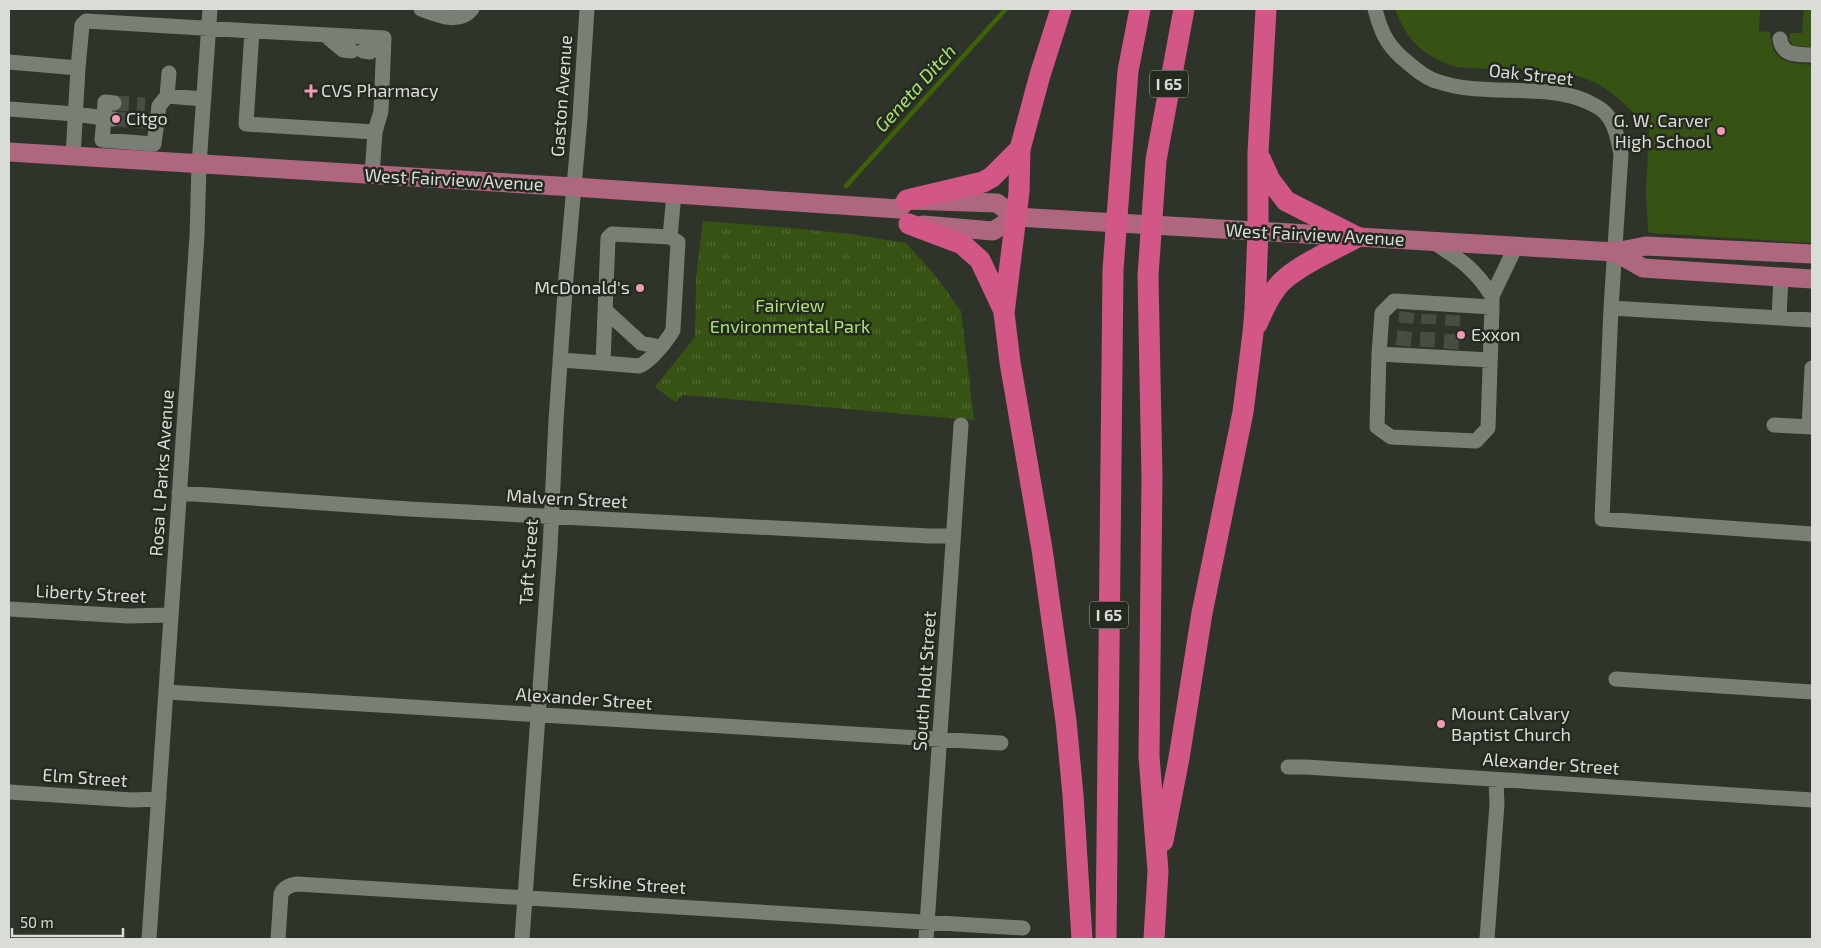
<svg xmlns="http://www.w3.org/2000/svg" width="1821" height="948" font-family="'Exo 2',sans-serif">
  <defs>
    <pattern id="park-tufts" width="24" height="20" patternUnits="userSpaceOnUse" patternTransform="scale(1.25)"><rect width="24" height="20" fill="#365313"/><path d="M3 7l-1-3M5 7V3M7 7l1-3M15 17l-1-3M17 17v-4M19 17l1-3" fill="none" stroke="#526b35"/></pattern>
  </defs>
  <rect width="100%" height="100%" fill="#2e342a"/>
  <path fill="#365313" d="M 1395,9 L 1760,9 L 1759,31 L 1770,32 C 1772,62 1786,63 1812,65 L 1812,243 L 1650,233 L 1648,232 L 1646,192 L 1649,128 C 1620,101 1610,84 1570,74 L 1456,67 C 1423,56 1407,41 1395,9 Z
    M 1804,9 L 1812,9 L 1812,47 L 1794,46 L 1789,40 L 1790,33 L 1802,33 Z"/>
  <path fill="url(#park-tufts)" d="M 703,221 L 792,228 L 850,234 L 906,243 L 934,274 L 961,311 L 974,420 L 683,395 L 675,402 L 655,387 L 695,337 L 696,278 Z"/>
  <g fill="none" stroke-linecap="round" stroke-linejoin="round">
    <path stroke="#3d6304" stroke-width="4.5" d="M 846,186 L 1006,9"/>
    <path stroke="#484d44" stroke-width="15" stroke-dasharray="15 8" stroke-linecap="butt" d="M 114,103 L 145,105
      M 113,119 L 144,121
      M 1403,346 L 1407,312
      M 1427,347 L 1429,314
      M 1451,349 L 1453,315"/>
    <path stroke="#797f74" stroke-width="15" d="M 421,9 C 438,15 459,25 472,9
      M 1375,9 C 1381,33 1388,47 1407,62 C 1415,69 1426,78 1436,81 C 1481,97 1533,84 1578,98 C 1587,101 1602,108 1607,115 C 1616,126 1618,141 1621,154 L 1611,308 L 1812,320
      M 252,31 L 384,38 L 381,111 L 375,132
      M 325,35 L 343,50 L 352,51
      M 1780,39 C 1783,57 1797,54 1812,55
      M 363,51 L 370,52 L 384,38
      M 9,62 L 78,68 L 73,157
      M 78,68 L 82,25 L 86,21 L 252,31 L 246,124 L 375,132 L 372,175
      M 167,96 L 204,99
      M 9,109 L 75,114 L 104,118 L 105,102 L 114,103
      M 113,119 L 104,118 L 102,140 L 154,144 L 159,106 L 167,96 L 169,73
      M 612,234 L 670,237 L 678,242 L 673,330 C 668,340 650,362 639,366 L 603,363 L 608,238 Z
      M 670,237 L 674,194
      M 1433,242 C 1460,259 1475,269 1492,296 L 1516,246
      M 1492,296 L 1492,307 L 1488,428 L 1476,441 L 1391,437 L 1377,427 L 1379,354 L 1382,313 L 1394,301 L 1492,307
      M 1611,308 L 1602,519 L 1812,534
      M 605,310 L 641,343 L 660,347
      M 1779,318 L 1781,277
      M 1379,354 L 1490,360
      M 560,360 L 603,363
      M 1774,425 L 1812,427
      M 1809,427 L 1812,368
      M 179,493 L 409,509 L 929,536 L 953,536
      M 9,609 L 128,616 L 171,615
      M 1616,679 L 1812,692
      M 166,692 L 1001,743
      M 1288,767 L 1306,767 L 1812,800
      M 9,792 L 132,800 L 159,799
      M 149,939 L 197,236 L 199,165 L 210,9
      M 278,939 L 281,894 C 284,887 290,885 297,884 L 1023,928
      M 522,939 L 550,549 L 556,420 L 566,277 L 580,118 L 587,9
      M 926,939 L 961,425
      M 1487,939 L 1497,804 L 1496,780"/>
    <path stroke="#af677f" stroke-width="19" d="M 9,152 L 574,187 L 899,209
      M 899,209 L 907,200 L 997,203 L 1015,217 L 1615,252 L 1646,246 L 1812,254
      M 923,225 L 993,231 L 1015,217
      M 1615,252 L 1643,268 L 1812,279"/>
    <path stroke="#d35786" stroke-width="21" d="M 1061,9 L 1040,75 L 1020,149 L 1019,192 L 1004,313 L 1010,362 L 1042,549 L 1066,721 L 1073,795 L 1082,939
      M 1260,158 L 1270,180 L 1286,201 L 1357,237
      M 907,200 L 983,182 L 992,177 L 1020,149
      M 909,224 L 962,244 L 980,260 L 1004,311
      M 1257,324 C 1264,309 1272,289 1286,278 C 1306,261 1334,250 1357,237
      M 1163,841 L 1179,758 L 1202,613 L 1243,412 L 1253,333 L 1255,309 L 1258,232 L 1258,152 L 1266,9
      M 1106,939 L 1113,270 L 1128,71 L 1140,9
      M 1154,939 L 1158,871 L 1149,756 L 1152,477 L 1148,276 L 1156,160 L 1184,9"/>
  </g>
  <g fill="#f09ab6" stroke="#242a20" stroke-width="2">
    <path d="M308.5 83.5h5v5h5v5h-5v5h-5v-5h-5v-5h5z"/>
    <circle cx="116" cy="119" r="5"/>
    <circle cx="1721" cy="131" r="5"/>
    <circle cx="640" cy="288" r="5"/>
    <circle cx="1461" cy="335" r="5"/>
    <circle cx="1441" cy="724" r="5"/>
  </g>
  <g text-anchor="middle" stroke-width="5" stroke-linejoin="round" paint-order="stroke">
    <g fill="#242a20" stroke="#a3a7a0" stroke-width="1">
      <rect x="1150" y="70.5" width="38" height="27" rx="4"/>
      <rect x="1090" y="601.5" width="38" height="27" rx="4"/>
    </g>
    <g font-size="16" font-weight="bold" fill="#daddd7">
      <text x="1169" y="90">I 65</text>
      <text x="1109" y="621">I 65</text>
    </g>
    <g font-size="18" fill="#daddd7" stroke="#242a20">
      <text transform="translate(1531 75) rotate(6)" y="6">Oak Street</text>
      <text transform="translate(562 96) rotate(-86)" y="6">Gaston Avenue</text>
      <text transform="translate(454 180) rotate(3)" y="6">West Fairview Avenue</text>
      <text transform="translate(1315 235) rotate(3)" y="6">West Fairview Avenue</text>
      <text transform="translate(162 473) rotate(-86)" y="6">Rosa L Parks Avenue</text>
      <text transform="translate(567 499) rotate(3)" y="6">Malvern Street</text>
      <text transform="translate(529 562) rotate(-86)" y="6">Taft Street</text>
      <text transform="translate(91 594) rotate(3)" y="6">Liberty Street</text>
      <text transform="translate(925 681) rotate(-86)" y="6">South Holt Street</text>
      <text transform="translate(584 699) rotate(4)" y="6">Alexander Street</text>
      <text transform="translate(1551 764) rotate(4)" y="6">Alexander Street</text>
      <text transform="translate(85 778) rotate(4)" y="6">Elm Street</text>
      <text transform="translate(629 884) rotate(4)" y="6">Erskine Street</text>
    </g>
    <g font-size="18" fill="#daddd7" stroke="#242a20" text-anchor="start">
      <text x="321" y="97">CVS Pharmacy</text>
      <text x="126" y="125">Citgo</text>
      <text x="1711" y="127" text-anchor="end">G. W. Carver<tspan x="1711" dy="21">High School</tspan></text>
      <text x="630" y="294" text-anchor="end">McDonald's</text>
      <text x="1471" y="341">Exxon</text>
      <text x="1451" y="720">Mount Calvary<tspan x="1451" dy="21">Baptist Church</tspan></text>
    </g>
    <g font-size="18" fill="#ace476" stroke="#242a20">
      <text x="790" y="312">Fairview<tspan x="790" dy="21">Environmental Park</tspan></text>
    </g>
    <g font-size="19" font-style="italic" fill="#a9e173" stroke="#242a20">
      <text transform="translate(915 88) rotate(-48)" y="7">Geneta Ditch</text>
    </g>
  </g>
  <rect width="1821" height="948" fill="none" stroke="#daddd7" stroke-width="20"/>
  <path d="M12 928v8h111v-8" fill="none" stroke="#daddd7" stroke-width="2.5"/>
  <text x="20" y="928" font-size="15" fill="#daddd7" stroke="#242a20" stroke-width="4" paint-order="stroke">50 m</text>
</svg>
